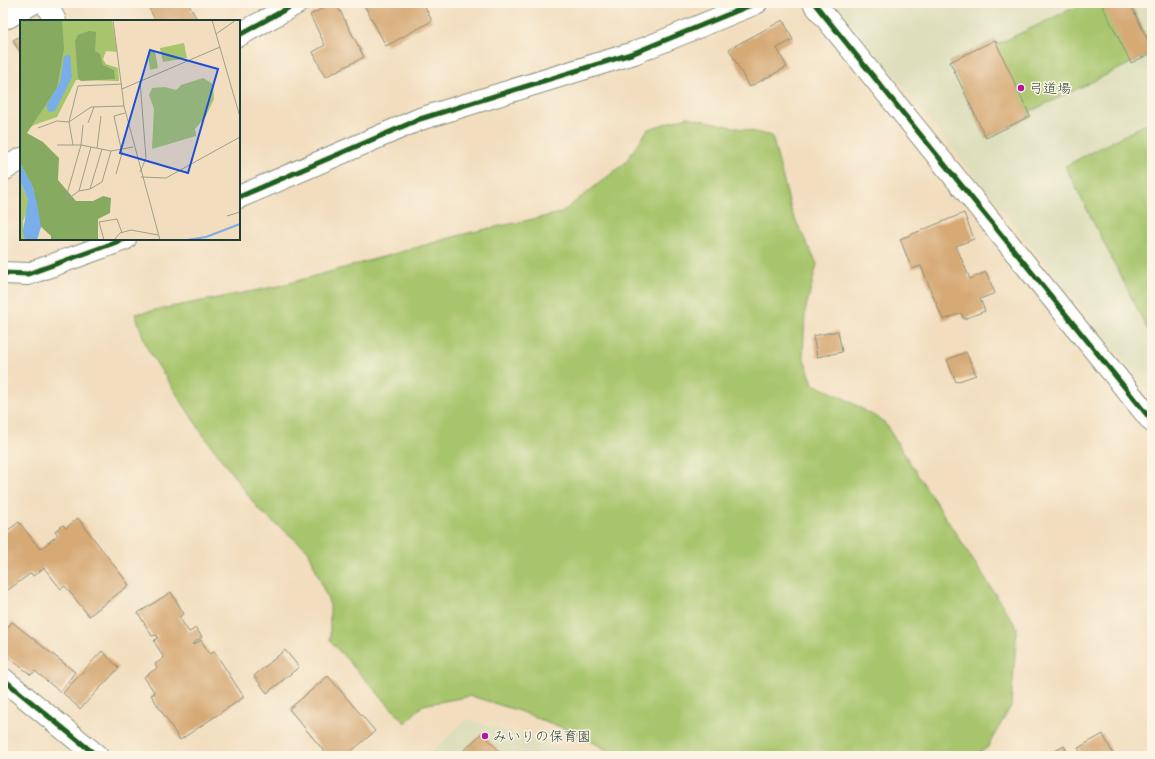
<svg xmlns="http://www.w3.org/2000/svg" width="1155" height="759" font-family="Pangolin,'Klee One',sans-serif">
  <rect width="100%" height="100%" fill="#fcf5e5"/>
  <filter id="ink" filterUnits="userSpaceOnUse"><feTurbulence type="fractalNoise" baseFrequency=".025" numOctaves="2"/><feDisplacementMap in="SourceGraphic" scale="8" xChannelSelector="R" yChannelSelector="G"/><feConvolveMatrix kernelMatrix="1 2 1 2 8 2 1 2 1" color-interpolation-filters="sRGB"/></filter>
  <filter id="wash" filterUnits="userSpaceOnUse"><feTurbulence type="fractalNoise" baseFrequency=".012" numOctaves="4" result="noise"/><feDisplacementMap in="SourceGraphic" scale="16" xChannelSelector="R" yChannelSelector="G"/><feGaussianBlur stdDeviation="0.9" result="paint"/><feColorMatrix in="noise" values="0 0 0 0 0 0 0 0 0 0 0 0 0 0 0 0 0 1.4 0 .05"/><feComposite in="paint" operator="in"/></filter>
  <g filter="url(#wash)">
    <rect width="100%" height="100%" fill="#f2debf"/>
    <path fill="#dddebc" d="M 835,3 L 1152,3 L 1152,395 Z
      M 467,719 L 577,753 L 577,756 L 427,756 Z"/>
    <path fill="#a7c56c" stroke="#638150" d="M 1084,3 L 1130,3 L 1152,49 L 1152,53 L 1029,112 L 1030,116 L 986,138 L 950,62 L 995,40 L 998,44 Z
      M 687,117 L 729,126 L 772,136 L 792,213 L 817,264 L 805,312 L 803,356 L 813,384 L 844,398 L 884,422 L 925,486 L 1017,628 L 1011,706 L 987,748 L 973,756 L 616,756 L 581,735 L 519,711 L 471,696 L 423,705 L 405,723 L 330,641 L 330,605 L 308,550 L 259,510 L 202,433 L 148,350 L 135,314 L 279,286 L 468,233 L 561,213 L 625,163 L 648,129 Z
      M 1152,121 L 1152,338 L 1065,166 Z"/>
    <g id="blocks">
      <path fill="#d6a974" d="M 146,3 L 188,3 L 198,21 L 156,21 Z
        M 333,3 L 336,3 L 364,57 L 325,77 L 313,52 L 325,45 L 310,15 Z
        M 363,3 L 423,3 L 432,21 L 386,46 Z
        M 1101,3 L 1130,3 L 1152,49 L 1152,53 L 1131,63 Z
        M 783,20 L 793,40 L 777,48 L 787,67 L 749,87 L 729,49 Z
        M 21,36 L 21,54 L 13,40 Z
        M 995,40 L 1030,116 L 986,138 L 950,62 Z
        M 3,95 L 7,107 L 3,108 Z
        M 964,213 L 974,239 L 956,246 L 970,279 L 986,272 L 995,293 L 980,299 L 985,311 L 964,319 L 961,313 L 943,320 L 921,266 L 912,269 L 900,239 Z
        M 838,331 L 842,352 L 817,357 L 813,336 Z
        M 966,352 L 976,375 L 956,382 L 947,360 Z
        M 78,518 L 129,585 L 89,616 L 65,586 L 61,589 L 44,568 L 33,576 L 31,573 L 8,590 L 3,584 L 3,534 L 19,522 L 40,549 L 58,535 L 55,531 L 63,525 L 66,528 Z
        M 171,592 L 184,614 L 179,617 L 189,632 L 196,628 L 202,637 L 192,644 L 193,645 L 201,640 L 210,654 L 214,651 L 244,697 L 180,740 L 151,695 L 155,693 L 144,677 L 157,668 L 155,664 L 164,658 L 154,641 L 158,637 L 157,635 L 152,636 L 138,613 Z
        M 12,622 L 75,672 L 60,692 L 35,671 L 31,675 L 3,653 L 3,634 Z
        M 285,650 L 299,667 L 267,693 L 254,676 Z
        M 102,651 L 119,668 L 80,709 L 63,693 Z
        M 328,676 L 375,731 L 346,756 L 328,756 L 289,709 Z
        M 482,733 L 504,756 L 458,756 Z
        M 1103,734 L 1114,756 L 1083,756 L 1078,748 Z
        M 1064,746 L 1069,756 L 1046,756 Z"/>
    </g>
  </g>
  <g filter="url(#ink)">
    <use href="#blocks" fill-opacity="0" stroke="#888e7a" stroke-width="1"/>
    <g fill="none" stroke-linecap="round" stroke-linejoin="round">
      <defs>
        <path id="minor" d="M 46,3 L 55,21
          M 814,3 L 1152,421
          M 3,17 L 8,17 L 33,3
          M 239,35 L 297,3
          M 3,170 L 21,159
          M 239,197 L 420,119 L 634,53 L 756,3
          M 3,273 L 28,274 L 125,239
          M 3,679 L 97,756"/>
      </defs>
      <use href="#minor" stroke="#888e7a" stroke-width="24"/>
      <use href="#minor" stroke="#fff" stroke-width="22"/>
      <defs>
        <path id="cycleway" d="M 814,3 L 1152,421
          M 239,35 L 297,3
          M 239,197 L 420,119 L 634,53 L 756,3
          M 3,273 L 28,274 L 125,239
          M 3,679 L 97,756"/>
      </defs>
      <use href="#cycleway" stroke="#fcf5e5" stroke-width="8"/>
      <use href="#cycleway" stroke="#1b5e20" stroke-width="5"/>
    </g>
  </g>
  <g fill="#b5179e" stroke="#fcf5e5" stroke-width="1.5">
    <circle cx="1021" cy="88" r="4"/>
    <circle cx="485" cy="736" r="4"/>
  </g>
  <g text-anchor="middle" stroke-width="3" stroke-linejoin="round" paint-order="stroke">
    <g font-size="14" fill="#1f3d34" stroke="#fcf5e5" text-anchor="start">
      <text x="1029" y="93">弓道場</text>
      <text x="493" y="741">みいりの保育園</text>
    </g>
  </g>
  <g transform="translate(20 20)">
    <rect width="220" height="220" fill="#f2debf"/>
    <path d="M 0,0 L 92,0 L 97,32 L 86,31 L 83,39 L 86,44 L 98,48 L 99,61 L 56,60 L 37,97 L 14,105 L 0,114 ZM 164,23 L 167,38 L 143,42 L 140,28 ZM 135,31 L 138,48 L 130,50 L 128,32 ZM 183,58 L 193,64 L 194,79 L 186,96 L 175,109 L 176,116 L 132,129 L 134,89 L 129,75 L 132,68 L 145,67 L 156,70 L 161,65 ZM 0,160 L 8,180 L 8,190 L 3,201 L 5,220 L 0,220 Z" fill="#a7c56c"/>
    <path d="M 0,0 L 42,0 L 44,29 L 37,68 L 7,113 L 23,122 L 39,138 L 38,160 L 56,181 L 73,181 L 83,176 L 91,178 L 90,193 L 78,199 L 78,220 L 31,220 L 31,216 L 19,205 L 13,168 L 0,143 ZM 69,11 L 76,12 L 75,31 L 80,34 L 83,45 L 94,50 L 95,59 L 61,61 L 58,58 L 55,21 L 58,15 Z" fill="#85aa60"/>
    <path d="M 50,35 L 52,57 L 35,91 L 29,92 L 26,86 L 40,62 L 44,36 ZM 0,143 L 12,165 L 17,183 L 21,207 L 17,220 L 5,220 L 3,212 L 8,180 L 0,160 Z" fill="#7aaee8"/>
    <path fill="none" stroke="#7aaee8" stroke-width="2" d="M 112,220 L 141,220M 167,220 L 186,217 L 220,204"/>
    <path fill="none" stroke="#9e9e87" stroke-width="1" d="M 93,0 L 104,86 L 140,220M 192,0 L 220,97M 196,14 L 216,0M 120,61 L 126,138 L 120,152M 102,69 L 200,27M 68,103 L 74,87M 63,105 L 61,125 L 45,181 L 59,171 L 70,169 L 82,162 L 91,131M 18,108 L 37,101 L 49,102 L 71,87 L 104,86M 37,125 L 61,125 L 91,131 L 113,127M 53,125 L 49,102 L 58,66 L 102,64M 77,128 L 81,96M 96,154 L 102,133 L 94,96 L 105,93M 121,157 L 146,158 L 220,117M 70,169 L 82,129M 59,171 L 71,127M 207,196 L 220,192M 84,220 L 79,202 L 97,199 L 102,213M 94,220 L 100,213 L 111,210 L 138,215"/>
    <path fill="#1d4ed8" fill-opacity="0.15" stroke="#1d4ed8" stroke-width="2" d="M 130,30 L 198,49 L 168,153 L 100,133 Z"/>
    <rect width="220" height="220" fill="none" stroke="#1f3d34" stroke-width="2"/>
  </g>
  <rect width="1155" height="759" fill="none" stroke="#fcf5e5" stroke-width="16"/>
</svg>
